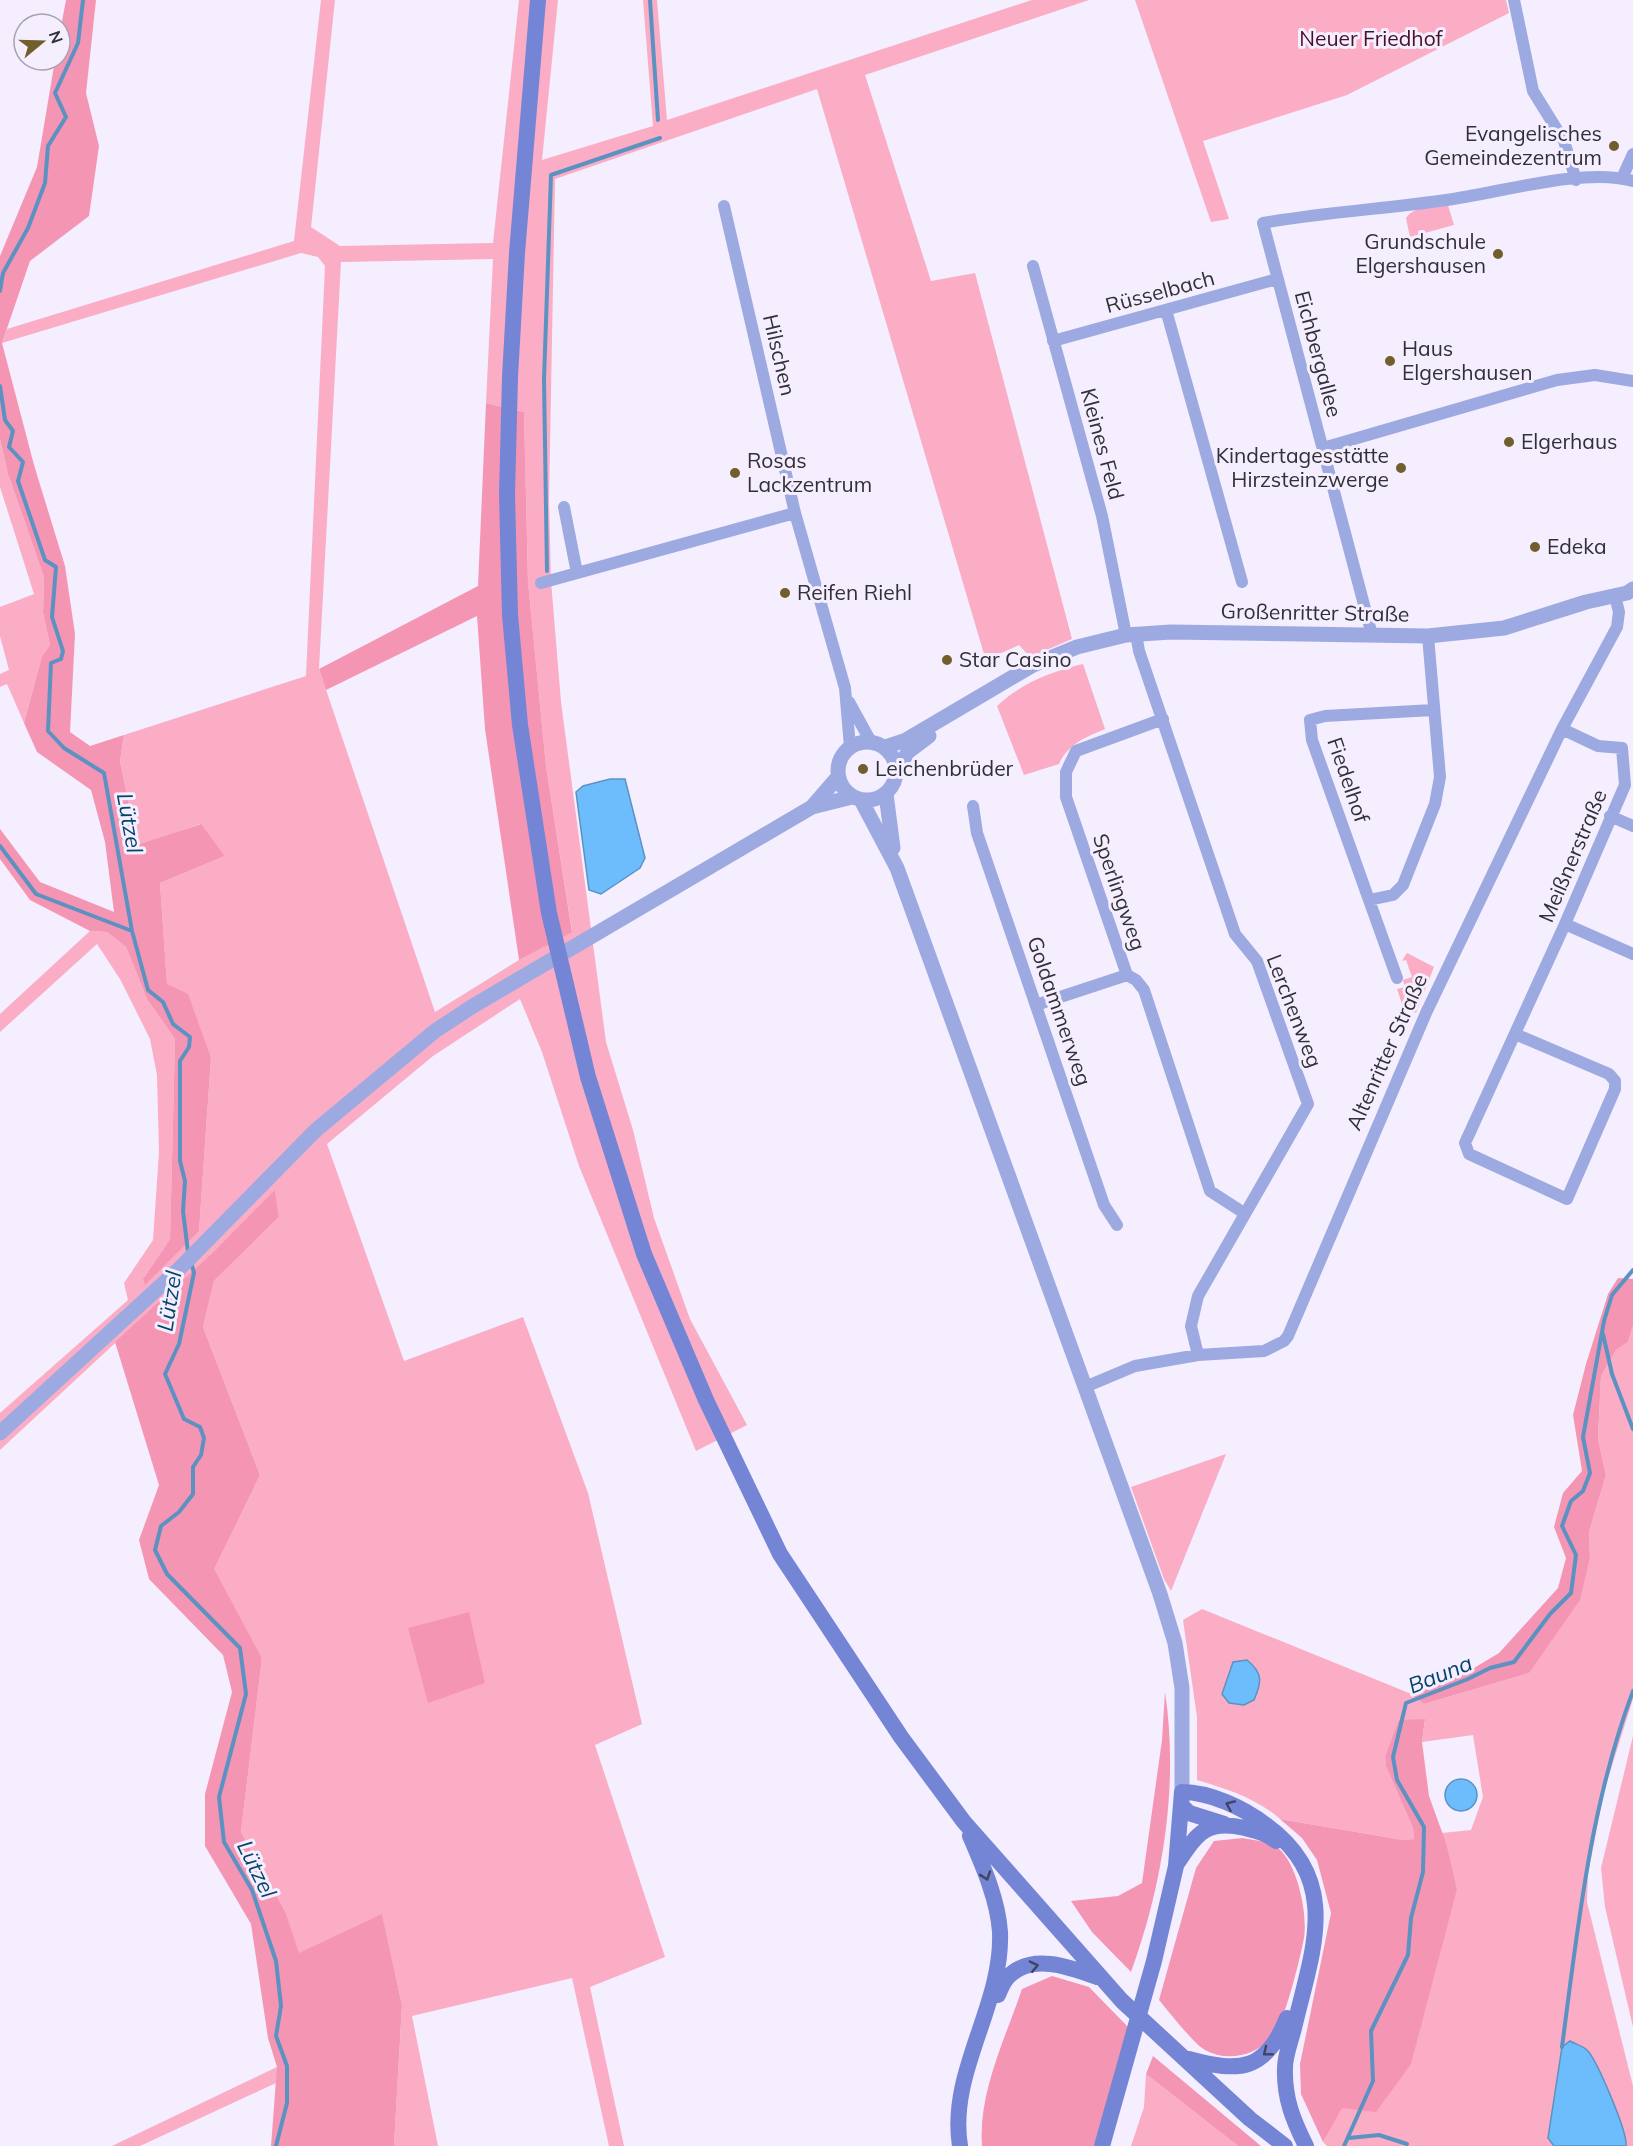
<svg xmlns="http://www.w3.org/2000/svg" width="1633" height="2146" font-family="Mulish,sans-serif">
  <rect width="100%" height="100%" fill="#f4eefe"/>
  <path fill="#faadc5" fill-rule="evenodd" d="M 321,0 L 335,0 L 311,227 L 340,246 L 493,243 L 519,0 L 558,0 L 542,160 L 653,126 L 643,0 L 657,0 L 667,120 L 1032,0 L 1089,0 L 865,75 L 931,281 L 975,273 L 1072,639 L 1030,657 L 1019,645 L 997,655 L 989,671 L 817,89 L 555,179 L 549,499 L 551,581 L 561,702 L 606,1042 L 633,1130 L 654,1218 L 690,1319 L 747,1425 L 696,1451 L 579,1166 L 542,1052 L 520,999 L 433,1056 L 327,1144 L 404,1361 L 523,1317 L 588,1493 L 642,1724 L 595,1745 L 665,1957 L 590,1987 L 624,2146 L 609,2146 L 572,1978 L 412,2016 L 438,2146 L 394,2146 L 402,2005 L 382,1915 L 299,1954 L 286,1913 L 241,1832 L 262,1658 L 213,1570 L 260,1475 L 203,1327 L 214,1281 L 279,1217 L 275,1191 L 211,1254 L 0,1450 L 0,1413 L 128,1300 L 124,1283 L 153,1240 L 159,1152 L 157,1075 L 150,1039 L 120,979 L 97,944 L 0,1032 L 0,1014 L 90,931 L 107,932 L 126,947 L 147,999 L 175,1039 L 170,1239 L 143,1279 L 199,1231 L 211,1058 L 167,985 L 160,883 L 225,856 L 200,824 L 137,846 L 120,761 L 124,735 L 306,676 L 325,266 L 318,257 L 301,253 L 2,343 L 7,329 L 294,241 ZM 493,259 L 486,403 L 524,412 L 528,581 L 546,766 L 572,931 L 519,960 L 435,1012 L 319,669 L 341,262 Z
    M 1135,0 L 1506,0 L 1509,13 L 1347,95 L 1203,141 L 1229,219 L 1211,222 Z
    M 1448,205 L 1454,225 L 1410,237 L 1406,218 C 1415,205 1434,207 1448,205 Z
    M 0,439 L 8,474 L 44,577 L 43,613 L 50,645 L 42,656 L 24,723 L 7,684 L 0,687 L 0,674 L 9,670 L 0,636 L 0,607 L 34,594 L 0,487 Z
    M 1083,664 L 1105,729 C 1086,737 1068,744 1059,764 L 1024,775 L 997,706 C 1022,683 1050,672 1083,664 Z
    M 1407,953 L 1434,967 L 1416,1013 L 1403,1007 L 1397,989 L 1405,987 L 1403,980 L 1412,977 L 1406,960 L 1402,961 Z
    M 1633,1326 L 1633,1699 L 1604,1791 L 1588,1874 L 1587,1902 L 1633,2086 L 1633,2146 L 1327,2146 L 1323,2142 L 1457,1889 L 1442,1833 L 1471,1830 L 1483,1797 L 1473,1735 L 1422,1742 L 1425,1720 L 1385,1757 L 1386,1765 L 1413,1828 L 1414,1839 L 1403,1840 L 1280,1819 C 1256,1798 1227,1789 1197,1780 L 1197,1717 L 1183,1620 L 1202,1609 L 1409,1693 L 1424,1704 L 1529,1673 L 1590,1557 L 1589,1532 L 1606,1475 L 1598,1439 L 1601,1376 L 1616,1350 L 1628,1342 Z
    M 1226,1454 L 1171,1591 L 1164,1579 L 1131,1487 Z
    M 1633,1736 L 1633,2027 L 1605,1907 L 1601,1868 Z
    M 277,2067 L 278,2082 L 140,2146 L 112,2146 Z
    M 1146,2074 L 1238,2146 L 1131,2146 L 1144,2107 Z"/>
  <path fill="#f595b4" d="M 66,0 L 96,0 L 86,93 L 99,146 L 89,216 L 30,261 L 2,343 L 34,465 L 65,566 L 75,634 L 70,732 L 90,746 L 124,735 L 120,761 L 137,845 L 201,824 L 225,856 L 160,883 L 167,984 L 188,994 L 211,1058 L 199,1231 L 145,1285 L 143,1279 L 170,1239 L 175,1039 L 147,999 L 126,947 L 107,932 L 90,931 L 30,900 L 0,859 L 0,829 L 40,882 L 114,912 L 105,842 L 91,790 L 37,752 L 24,723 L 42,656 L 50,645 L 43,613 L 44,577 L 8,474 L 0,439 L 0,256 L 37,167 L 55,60 L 60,60 L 60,32 Z
    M 486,403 L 524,412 L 528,581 L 546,766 L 572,932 L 519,960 L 485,729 L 477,616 L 326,690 L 319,669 L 478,586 Z
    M 275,1190 L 279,1217 L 214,1281 L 203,1327 L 260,1475 L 214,1569 L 262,1658 L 241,1832 L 286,1913 L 299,1953 L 382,1914 L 402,2005 L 394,2146 L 271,2146 L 277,2067 L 268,2038 L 251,1924 L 205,1846 L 205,1794 L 232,1692 L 223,1655 L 149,1579 L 139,1540 L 159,1485 L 115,1342 L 211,1254 Z
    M 1618,1278 L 1633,1279 L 1633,1326 L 1628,1342 L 1616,1350 L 1601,1376 L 1598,1439 L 1606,1475 L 1589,1532 L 1590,1557 L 1580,1600 L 1529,1673 L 1424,1704 L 1409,1693 L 1464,1674 L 1499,1653 L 1558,1588 L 1566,1558 L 1554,1527 L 1563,1493 L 1582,1471 L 1573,1415 L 1586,1364 L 1608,1294 Z
    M 469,1612 L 485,1683 L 428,1703 L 408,1628 Z
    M 1165,1692 C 1179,1785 1163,1884 1131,1972 L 1092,1932 L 1071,1901 L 1118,1896 L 1142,1883 L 1162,1740 Z
    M 1425,1719 L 1422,1742 L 1429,1796 L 1446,1843 L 1457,1889 L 1411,2064 L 1376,2112 L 1342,2108 L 1323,2142 L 1301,2094 L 1300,2064 L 1331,1913 L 1317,1860 L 1302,1838 L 1280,1819 L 1403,1840 L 1414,1839 L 1413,1828 L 1386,1766 L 1385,1757 L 1399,1720 Z
    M 1243,1838 C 1252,1840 1266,1841 1274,1845 C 1297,1858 1308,1914 1304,1938 C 1300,1959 1286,2016 1275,2033 C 1260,2055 1228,2063 1205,2050 C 1194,2044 1169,2012 1159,2000 L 1196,1868 L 1214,1841 Z
    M 1052,1976 L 1089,1987 L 1129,2028 L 1094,2146 L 982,2146 C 978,2093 1005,2039 1022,1989 Z
    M 1153,2056 L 1261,2146 L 1238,2146 L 1146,2074 Z"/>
  <path fill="#6dbdfd" stroke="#5b92c2" stroke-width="1.5" d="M 610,779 L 625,779 L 645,858 L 640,868 L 601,894 L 589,890 L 576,792 L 583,786 Z
    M 1247,1660 C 1263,1673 1262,1682 1254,1700 L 1244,1705 L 1229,1703 L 1222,1694 L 1233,1662 Z
    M1445 1795a16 16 0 1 1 32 0a16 16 0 1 1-32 0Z
    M 1570,2041 C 1575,2044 1583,2046 1587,2050 C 1597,2060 1628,2133 1626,2146 L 1554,2146 L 1548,2138 L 1562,2047 Z"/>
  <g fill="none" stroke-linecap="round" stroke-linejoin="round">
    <path stroke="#5b92c2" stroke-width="4" d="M 650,0 L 658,120
      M 0,291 L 3,273 L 28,228 L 45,183 L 48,146 L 66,117 L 55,93 L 78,43 L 83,0
      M 0,386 L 5,420 L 13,431 L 9,447 L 23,462 L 18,481 L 45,560 L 56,567 L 52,617 L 63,651 L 61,659 L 51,663 L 48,731 L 64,748 L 104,773 L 132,931 L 148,990 L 163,1002 L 173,1024 L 190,1037 L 189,1047 L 180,1061 L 180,1161 L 185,1181 L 183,1211 L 188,1252
      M 547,571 L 544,380 L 551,175 L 660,138
      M 0,846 L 36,894 L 132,931
      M 191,1262 L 194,1273 L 179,1344 L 165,1374 L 184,1419 L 200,1427 L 204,1438 L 201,1455 L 193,1467 L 193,1494 L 179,1512 L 161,1526 L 155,1550 L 167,1574 L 240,1648 L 246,1694 L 219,1797 L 224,1842 L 252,1890 L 276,1961 L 281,2006 L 276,2036 L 287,2066 L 287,2103 L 276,2146
      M 1603,1334 L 1612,1374 L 1633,1429
      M 1562,2047 C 1578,1926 1590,1806 1633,1691
      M 1349,2138 L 1379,2135 L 1407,2144
      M 1344,2146 L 1373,2081 L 1371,2031 L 1408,1955 L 1411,1918 L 1423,1872 L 1424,1827 L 1397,1780 L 1393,1757 L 1406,1703 L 1468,1679 L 1490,1668 L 1514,1662 L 1550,1614 L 1571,1593 L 1576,1555 L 1562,1526 L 1571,1501 L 1583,1491 L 1590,1473 L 1583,1437 L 1604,1321 L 1612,1295 L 1633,1270"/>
    <path stroke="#9caae1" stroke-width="12" d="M 1514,0 L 1533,91 L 1564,141 L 1576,180
      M 1622,178 L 1633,154
      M 724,206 L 795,513 L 845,688 L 850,747
      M 1033,266 L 1102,516 L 1126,635
      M 1166,310 L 1242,582
      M 1053,341 L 1277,279
      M 1323,448 L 1557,380 L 1595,375 L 1633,381
      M 564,507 L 577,573
      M 541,583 L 795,513
      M 1136,634 L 1139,651 L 1235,934 L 1257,961 L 1308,1104 L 1198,1296 L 1191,1326 L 1198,1355
      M 1372,635 L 1263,223 C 1324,212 1385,209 1446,200 C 1499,193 1583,167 1633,181
      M 1428,636 L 1440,777 L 1435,804 L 1403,885 L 1393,895 L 1369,900 L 1312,740 L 1310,720 L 1325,716 L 1433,710
      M 849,702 L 871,742
      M 1163,719 L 1076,751 L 1066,772 L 1066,797 L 1127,975 L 1136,980 L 1144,990 L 1210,1191 L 1244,1213
      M 973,806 L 977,833 L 1104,1205 L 1117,1225
      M 1610,816 L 1633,826
      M 1369,900 L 1397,978
      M 1565,924 L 1633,954
      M 1036,1005 L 1127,975
      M 1515,1034 L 1609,1074 L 1615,1081 L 1615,1089 L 1567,1199 L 1469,1154 L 1465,1143 L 1565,924 L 1625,785 L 1622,748 L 1598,746 L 1562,729
      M 1085,1387 L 1135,1366 L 1198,1355 L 1264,1351 L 1284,1341 L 1288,1336 L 1426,1013 L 1562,729 L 1617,627 L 1619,612 L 1615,596"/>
    <path stroke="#9caae1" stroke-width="15" d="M838 771a29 29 0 1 1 58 0a29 29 0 1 1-58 0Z
      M 885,747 L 906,740 L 1033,665 L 1077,647 L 1126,635 L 1171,632 L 1428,636 L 1504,628 L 1586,602 L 1627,593 L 1633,589
      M 896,770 L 909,751 L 929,736
      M 886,794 L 893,848
      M 861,800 L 897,868 L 1160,1594 L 1175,1643 L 1182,1688 L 1182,1792
      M 812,807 L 838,777
      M 0,1433 L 179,1269 L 316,1130 L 435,1031 L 473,1006 L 812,807 L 852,797"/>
    <path stroke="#7485d6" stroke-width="16" d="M 538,0 L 517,253 L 510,377 L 507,494 L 510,615 L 520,725 L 549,913 L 588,1077 L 644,1254 L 706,1400 L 780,1554 L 901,1737 L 964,1822 L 1122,2001 L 1250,2119 L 1285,2146
      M 1181,1805 L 1189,1813 L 1224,1824
      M 1176,1865 C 1197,1834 1205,1819 1245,1828 C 1257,1831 1266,1833 1276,1841
      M 998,1995 C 1000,1990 1003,1983 1007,1978 C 1030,1952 1070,1967 1097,1977
      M 1189,2059 C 1240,2073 1266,2071 1287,2018
      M 960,2146 C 948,2072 1003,2006 1000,1932 C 998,1900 983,1866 970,1836
      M 1102,2146 L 1154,1961 L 1176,1866 L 1182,1792 C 1210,1792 1244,1808 1266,1825 C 1343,1881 1312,1951 1294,2028 C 1291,2041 1285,2055 1285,2068 C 1284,2098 1293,2120 1306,2146"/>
  </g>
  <defs><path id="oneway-chevron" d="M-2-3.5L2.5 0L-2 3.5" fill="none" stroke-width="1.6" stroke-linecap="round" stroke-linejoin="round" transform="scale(1.5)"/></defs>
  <g stroke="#42445f">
    <use href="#oneway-chevron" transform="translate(1230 1805) rotate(-156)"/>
    <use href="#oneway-chevron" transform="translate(986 1876) rotate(71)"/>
    <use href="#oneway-chevron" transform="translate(1034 1966) rotate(-13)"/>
    <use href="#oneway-chevron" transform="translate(1267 2052) rotate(141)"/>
  </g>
  <g fill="#725d2c" stroke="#f4eefe" stroke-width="2">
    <circle cx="1614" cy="146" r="6"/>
    <circle cx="1498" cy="254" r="6"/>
    <circle cx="1390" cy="361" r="6"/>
    <circle cx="1509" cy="442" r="6"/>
    <circle cx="1401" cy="468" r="6"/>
    <circle cx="735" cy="473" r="6"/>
    <circle cx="1535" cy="547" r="6"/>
    <circle cx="785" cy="593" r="6"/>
    <circle cx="947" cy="660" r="6"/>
    <circle cx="863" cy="769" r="6"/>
  </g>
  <g text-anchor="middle" stroke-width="6" stroke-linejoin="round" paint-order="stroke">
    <g font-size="21" fill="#4a0f28" stroke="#f4eefe">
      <text x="1371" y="46">Neuer Friedhof</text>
    </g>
    <g font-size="21" fill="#322f37" stroke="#f4eefe" text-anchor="start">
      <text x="1602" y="141" text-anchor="end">Evangelisches<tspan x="1602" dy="24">Gemeindezentrum</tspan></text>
      <text x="1486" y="249" text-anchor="end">Grundschule<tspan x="1486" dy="24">Elgershausen</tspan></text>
      <text x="1402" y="356">Haus<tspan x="1402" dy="24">Elgershausen</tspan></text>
      <text x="1521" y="449">Elgerhaus</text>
      <text x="1389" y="463" text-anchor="end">Kindertagesstätte<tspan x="1389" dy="24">Hirzsteinzwerge</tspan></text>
      <text x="747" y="468">Rosas<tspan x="747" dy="24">Lackzentrum</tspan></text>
      <text x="1547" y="554">Edeka</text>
      <text x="797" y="600">Reifen Riehl</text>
      <text x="959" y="667">Star Casino</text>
      <text x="875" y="776">Leichenbrüder</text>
    </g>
    <g font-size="21" fill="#322f37" stroke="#f4eefe">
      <text transform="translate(1160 292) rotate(-15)" y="7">Rüsselbach</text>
      <text transform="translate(1318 354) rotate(75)" y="7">Eichbergallee</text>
      <text transform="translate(779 355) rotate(77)" y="7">Hilschen</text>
      <text transform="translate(1102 444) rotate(75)" y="7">Kleines Feld</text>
      <text transform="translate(1315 613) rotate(1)" y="7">Großenritter Straße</text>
      <text transform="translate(1348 780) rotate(71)" y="7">Fiedelhof</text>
      <text transform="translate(1573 856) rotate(-67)" y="7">Meißnerstraße</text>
      <text transform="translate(1119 892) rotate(71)" y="7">Sperlingweg</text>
      <text transform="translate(1059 1011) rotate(71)" y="7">Goldammerweg</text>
      <text transform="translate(1294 1011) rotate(69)" y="7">Lerchenweg</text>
      <text transform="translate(1387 1052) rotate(-66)" y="7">Altenritter Straße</text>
    </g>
    <g font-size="22" font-style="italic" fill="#03446c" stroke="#f4eefe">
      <text transform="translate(130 823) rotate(80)" y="8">Lützel</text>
      <text transform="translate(169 1301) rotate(-81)" y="8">Lützel</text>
      <text transform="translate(1440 1674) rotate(-22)" y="8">Bauna</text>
      <text transform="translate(257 1869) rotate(64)" y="8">Lützel</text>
    </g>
  </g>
  <g transform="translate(42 42) rotate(71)"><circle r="28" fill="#f4eefe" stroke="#a6a2ae" stroke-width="1.5"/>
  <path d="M0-4.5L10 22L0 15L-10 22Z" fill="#725d2c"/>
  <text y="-9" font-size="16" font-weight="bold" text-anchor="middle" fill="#322f37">N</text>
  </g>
</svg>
